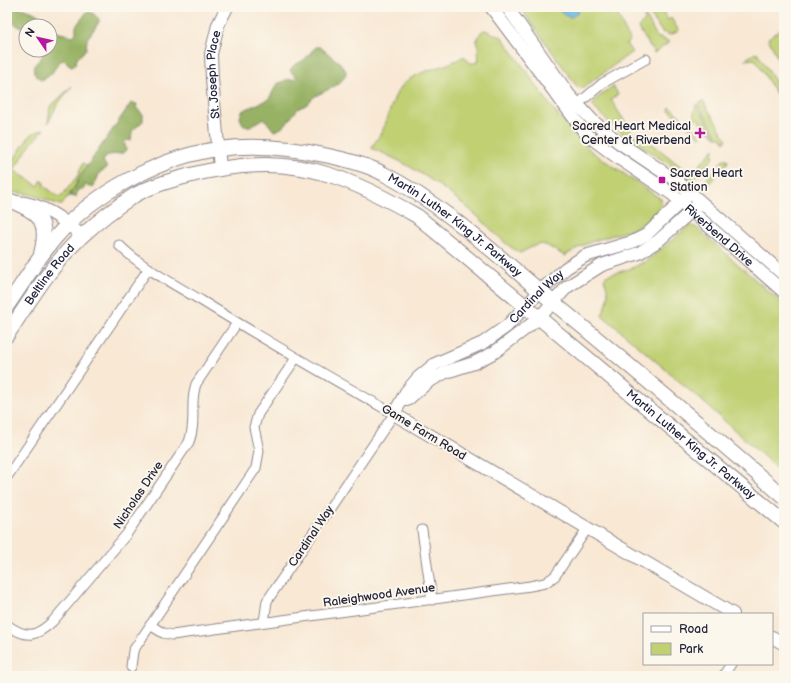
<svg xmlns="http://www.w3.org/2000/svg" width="791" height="683" font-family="'Balsamiq Sans',sans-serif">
  <rect width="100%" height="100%" fill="#fbf7ec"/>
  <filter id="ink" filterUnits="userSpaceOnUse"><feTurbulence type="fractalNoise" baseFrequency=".025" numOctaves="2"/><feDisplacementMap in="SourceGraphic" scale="8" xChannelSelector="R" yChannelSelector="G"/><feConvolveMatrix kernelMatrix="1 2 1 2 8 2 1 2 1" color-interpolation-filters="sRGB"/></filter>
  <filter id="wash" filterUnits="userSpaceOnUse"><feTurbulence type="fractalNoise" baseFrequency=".012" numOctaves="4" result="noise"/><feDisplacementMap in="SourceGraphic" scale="16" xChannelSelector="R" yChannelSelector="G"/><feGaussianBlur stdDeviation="0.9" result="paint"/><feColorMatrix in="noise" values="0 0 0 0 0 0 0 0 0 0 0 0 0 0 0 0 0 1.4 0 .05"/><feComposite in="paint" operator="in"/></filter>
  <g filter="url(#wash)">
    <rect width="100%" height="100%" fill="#f8e8d4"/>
    <path fill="#c0d073" stroke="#717957" d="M 520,7 L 614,7 L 630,41 L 626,44 L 632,52 L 584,87 L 578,88 Z
      M 654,7 L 660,7 L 668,20 L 671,18 L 679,31 L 670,35 L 662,32 L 651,16 Z
      M 644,17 L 647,18 L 657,37 L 670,42 L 654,53 L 638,27 L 645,21 Z
      M 784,27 L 784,71 L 768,38 Z
      M 485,30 L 502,37 L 556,113 L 592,152 L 661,199 L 662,205 C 643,234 612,232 584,245 C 577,248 571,252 565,256 L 546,245 L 538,244 L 520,253 C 503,244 490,227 476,215 C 444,187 411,164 371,148 C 376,141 381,134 384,127 C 392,108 393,88 413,77 C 429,68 447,67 464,56 L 470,63 L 477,63 L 479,59 L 478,54 L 479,47 L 476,42 L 481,32 Z
      M 757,52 L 784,96 L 784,107 L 755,59 L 744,60 Z
      M 72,86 L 57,105 L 48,123 L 50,107 Z
      M 613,86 L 618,94 L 611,100 L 634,136 L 639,133 L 690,174 L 687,177 L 614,127 L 592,106 L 596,99 Z
      M 703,101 L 727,140 L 725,142 L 721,137 L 718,137 L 698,104 Z
      M 696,104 L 717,138 L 699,122 L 700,120 L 698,118 L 696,120 C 691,115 696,110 696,104 Z
      M 670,107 L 701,135 L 701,138 L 669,110 Z
      M 44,129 L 31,144 L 15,168 L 10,165 L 31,134 Z
      M 714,149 L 713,159 L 692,181 L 688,178 Z
      M 724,159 L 727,159 L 728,162 L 705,188 L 702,188 L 702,185 Z
      M 83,163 L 88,167 L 62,205 L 60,205 L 33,195 L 7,191 L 7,170 L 9,167 L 38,186 L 42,180 L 44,182 L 44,186 L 59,197 L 62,196 L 78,175 Z
      M 690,225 L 697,228 L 784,305 L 784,475 L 708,406 L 602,315 C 609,301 610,294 604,279 L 606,276 L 632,268 L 648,260 Z"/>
    <path fill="#98b265" stroke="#5d6a50" d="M 7,7 C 22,7 41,11 47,26 L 26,26 L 26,31 L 7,19 Z
      M 87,12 L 93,13 L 99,19 L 99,22 L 87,39 L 86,49 L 77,59 L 75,65 L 71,66 L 64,60 L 60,61 C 53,70 52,77 40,80 C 24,65 42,63 45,50 L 50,50 L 50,28 L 56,32 L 73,36 L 76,33 L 76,26 Z
      M 316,47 L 320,47 L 340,63 L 346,71 C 346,85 322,91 314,97 C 311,99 310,102 307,104 C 305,106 301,107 299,108 C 291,115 286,129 274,131 L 264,118 L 250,126 L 244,126 L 240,118 L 242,111 L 269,99 L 277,84 L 286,80 L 295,79 L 297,77 L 290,71 C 293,63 299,64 305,59 C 309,55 311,51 316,47 Z
      M 131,103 L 137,104 L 136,108 L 143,114 L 143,121 L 132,131 L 131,140 L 124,141 L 126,149 L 124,153 L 108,155 L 103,161 L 107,168 L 100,172 L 94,186 L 88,187 L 85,184 L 84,189 L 78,189 L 76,197 L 70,196 L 71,192 L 75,187 L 79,178 Z"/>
    <path fill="#68b7e3" stroke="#456c8f" d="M 559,7 L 579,7 L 580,8 L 578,9 L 579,11 L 572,17 C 564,16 561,14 559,7 Z"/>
  </g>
  <g filter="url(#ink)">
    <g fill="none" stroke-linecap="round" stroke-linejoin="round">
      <defs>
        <path id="street" d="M 573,108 L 603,83 L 646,59
          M 119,245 C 142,268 174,284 202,301 C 265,340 329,377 394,414 L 267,601 L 264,622
          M 7,477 L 149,268
          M 422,530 L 432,600
          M 7,625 C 27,639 36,637 53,621 L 126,535 L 189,442 C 197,421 189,404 196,384 L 237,323
          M 150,625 L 163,633 L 172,635 L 530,586 L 545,583 L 555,576 L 587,529
          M 131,667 L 133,651 L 256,468 L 259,451 L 254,427 L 258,414 L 296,358
          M 723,676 L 731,664"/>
        <g id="secondary">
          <path id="s1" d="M 491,7 L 586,134 L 614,155 L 672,194 L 784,292"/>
          <path d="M 507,7 L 569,95 L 592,120 L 617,141 L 678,182 L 784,275"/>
          <path id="s2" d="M 220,168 L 212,79 L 211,54 L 218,25 L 227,7"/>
          <path d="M 17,202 C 43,204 63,219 82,236"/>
          <path d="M 407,400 L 428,382 L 446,372 L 474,363 L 495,352 L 538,319 L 567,287 L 602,265 L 639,253 L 658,241 L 697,206"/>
          <path d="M 394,414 L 733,614"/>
          <path id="s3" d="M 394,414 L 406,392 L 418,378 L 435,364 L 483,343 L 507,326 L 540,291 L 566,268 L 585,256 L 632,242 L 646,235 L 686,197"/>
          <path d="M 772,637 L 784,644"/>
        </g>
        <g id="primary">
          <path d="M 11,201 C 41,213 49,222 41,254"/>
          <path id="s4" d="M 7,306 C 26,279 43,249 67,225 C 103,188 168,155 219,149 C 253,144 291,148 324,155 C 344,159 366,164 384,174 C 449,208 504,262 560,308 C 635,370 710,433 784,497"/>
          <path id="s5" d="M 7,335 C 30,300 52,264 82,236 C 98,221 116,207 135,195 C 149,187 165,182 180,178 C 229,164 281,159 330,175 C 361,185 389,200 417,216 L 784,522"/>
        </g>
      </defs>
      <use href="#street" stroke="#8d8588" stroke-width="11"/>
      <use href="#secondary" stroke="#8d8588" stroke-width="14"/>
      <use href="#primary" stroke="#8d8588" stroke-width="16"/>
      <use href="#street" stroke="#fff" stroke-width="9"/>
      <use href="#secondary" stroke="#fff" stroke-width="12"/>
      <use href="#primary" stroke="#fff" stroke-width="14"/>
    </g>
  </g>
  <g fill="#b5179e" stroke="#fbf7ec" stroke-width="1.5">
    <path d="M698 127h4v4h4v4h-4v4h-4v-4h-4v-4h4z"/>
    <rect x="658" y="176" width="8" height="8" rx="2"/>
  </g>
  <g text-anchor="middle" stroke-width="4" stroke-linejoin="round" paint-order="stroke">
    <g font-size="12" fill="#22223b" stroke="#fbf7ec">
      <text dy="4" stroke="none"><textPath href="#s2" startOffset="94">St. Joseph Place</textPath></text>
      <text dy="4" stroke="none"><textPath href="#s4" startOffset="530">Martin Luther King Jr. Parkway</textPath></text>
      <text dy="4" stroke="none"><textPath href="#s1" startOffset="326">Riverbend Drive</textPath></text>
      <text dy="4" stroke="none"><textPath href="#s5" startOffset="74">Beltline Road</textPath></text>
      <text dy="4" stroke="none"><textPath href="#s3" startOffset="189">Cardinal Way</textPath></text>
      <text transform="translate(424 432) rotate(31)" y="4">Game Farm Road</text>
      <text dy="4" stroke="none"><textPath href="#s5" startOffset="845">Martin Luther King Jr. Parkway</textPath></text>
      <text transform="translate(138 495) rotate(-56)" y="4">Nicholas Drive</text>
      <text transform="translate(311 536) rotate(-56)" y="4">Cardinal Way</text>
      <text transform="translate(379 595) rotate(-8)" y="4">Raleighwood Avenue</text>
    </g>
    <g font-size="12" fill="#22223b" stroke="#fbf7ec" text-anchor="end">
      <text x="691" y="130">Sacred Heart Medical<tspan x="691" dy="14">Center at Riverbend</tspan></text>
      <text x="670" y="177" text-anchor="start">Sacred Heart<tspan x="670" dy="14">Station</tspan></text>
    </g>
  </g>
  <rect width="791" height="683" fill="none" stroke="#fbf7ec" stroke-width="24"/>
  <rect x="643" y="613" width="130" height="52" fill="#fbf7ec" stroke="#a4a2a5"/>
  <rect x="651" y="626" width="20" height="6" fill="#ffffff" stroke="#a4a2a5"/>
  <text x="679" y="633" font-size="12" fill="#22223b">Road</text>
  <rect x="651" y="643" width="20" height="12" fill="#c0d073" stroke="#a4a2a5"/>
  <text x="679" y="653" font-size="12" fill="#22223b">Park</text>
  <g transform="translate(38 38) rotate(304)"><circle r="19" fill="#fbf7ec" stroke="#a4a2a5"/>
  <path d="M0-3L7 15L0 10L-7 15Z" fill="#b5179e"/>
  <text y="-6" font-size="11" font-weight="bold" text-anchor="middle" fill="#22223b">N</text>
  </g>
</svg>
